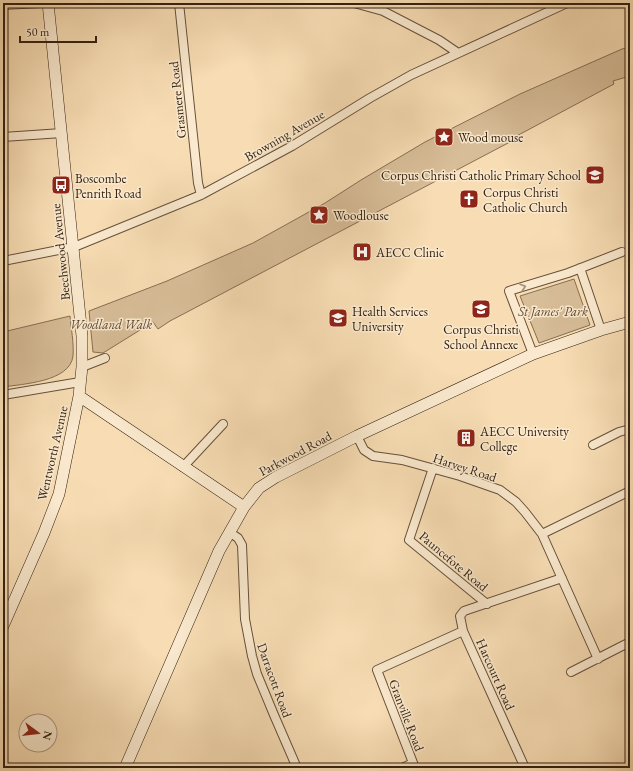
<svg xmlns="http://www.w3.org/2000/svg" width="633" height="771" font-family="'EB Garamond',serif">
  <rect width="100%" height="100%" fill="#f8ddb4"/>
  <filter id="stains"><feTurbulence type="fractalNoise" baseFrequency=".005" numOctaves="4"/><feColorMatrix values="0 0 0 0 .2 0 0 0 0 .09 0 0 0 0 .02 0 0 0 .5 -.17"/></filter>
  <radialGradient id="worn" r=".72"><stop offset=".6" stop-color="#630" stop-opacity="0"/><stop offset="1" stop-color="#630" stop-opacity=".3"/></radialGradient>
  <path fill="#d7bd98" stroke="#866f54" d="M 630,47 L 630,76 L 613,81 L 614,84 L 511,139 L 510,142 L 170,321 L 158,329 L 153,322 L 103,353 L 93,352 L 89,311 L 167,281 L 253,243 L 325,203 L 361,180 L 425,142 L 520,94 L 622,49 Z
    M 574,279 L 590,325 L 539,343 L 520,296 Z
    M 70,316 C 71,328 74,343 73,356 C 70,382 22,384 3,387 L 3,332 Z"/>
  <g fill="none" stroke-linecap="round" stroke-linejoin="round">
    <defs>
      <path id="street" d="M 179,3 L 198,183 L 201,195
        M 354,3 L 383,11 L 439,40 L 458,53
        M 3,5 L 40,3
        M 3,137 L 62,133
        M 3,261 L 74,247 L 201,195 L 292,146 L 370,98 L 411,75 L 567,3
        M 580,268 L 601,330
        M 533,354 L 509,291 L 568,273 L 622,252
        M 82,367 L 105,358
        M 3,395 L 80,382
        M 357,436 L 364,450 L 373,456 L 402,460 L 460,476 L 500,490 L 516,502 L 525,512 L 542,534 L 598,659
        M 593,445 L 619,432 L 630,429
        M 183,467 L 223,424
        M 433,468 L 409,540 L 487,604
        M 229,532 L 238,538 L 242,545 L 245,619 L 252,656 L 257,674 L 274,715 L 297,768
        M 542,534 L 630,491
        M 571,672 L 630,642
        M 402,768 L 413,763
        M 415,768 L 377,670 L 463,631
        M 525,768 L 463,631 L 460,616 L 464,611 L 562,578"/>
      <path id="secondary" d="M 79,396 L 244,507
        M 3,626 L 44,533 L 59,494 L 79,396 L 82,367 L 82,336 L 48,3
        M 125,768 L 219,551 L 244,507 L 259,488 L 276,477 L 357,436 L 533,354 L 601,330 L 630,322"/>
    </defs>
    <use href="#street" stroke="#65503a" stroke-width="10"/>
    <use href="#secondary" stroke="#342111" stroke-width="12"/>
    <use href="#street" stroke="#fae9ce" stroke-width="8"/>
    <use href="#secondary" stroke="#fae9ce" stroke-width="11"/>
  </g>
  <defs><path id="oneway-chevron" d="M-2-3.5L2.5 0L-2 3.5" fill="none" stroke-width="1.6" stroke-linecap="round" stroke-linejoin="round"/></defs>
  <use stroke="#a18f79" href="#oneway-chevron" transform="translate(523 287) rotate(-18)"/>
  <defs>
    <symbol id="sight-square" viewBox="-11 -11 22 22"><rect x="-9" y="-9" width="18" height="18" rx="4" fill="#8f2418" stroke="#fae9ce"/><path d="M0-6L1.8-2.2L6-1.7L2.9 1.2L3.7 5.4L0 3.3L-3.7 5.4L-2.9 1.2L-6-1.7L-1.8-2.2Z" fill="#fff"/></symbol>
    <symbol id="school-square" viewBox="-11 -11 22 22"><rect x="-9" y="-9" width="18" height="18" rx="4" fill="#8f2418" stroke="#fae9ce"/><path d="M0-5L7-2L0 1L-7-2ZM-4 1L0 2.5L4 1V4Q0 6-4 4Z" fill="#fff"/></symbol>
    <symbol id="bus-square" viewBox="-11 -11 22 22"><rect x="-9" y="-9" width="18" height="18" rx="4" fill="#8f2418" stroke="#fae9ce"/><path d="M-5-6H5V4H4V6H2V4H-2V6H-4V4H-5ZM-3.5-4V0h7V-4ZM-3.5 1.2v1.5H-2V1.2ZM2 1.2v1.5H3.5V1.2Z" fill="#fff"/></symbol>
    <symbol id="church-square" viewBox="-11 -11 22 22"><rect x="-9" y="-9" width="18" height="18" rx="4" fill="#8f2418" stroke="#fae9ce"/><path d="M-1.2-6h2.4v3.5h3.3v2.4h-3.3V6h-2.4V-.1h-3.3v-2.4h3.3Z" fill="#fff"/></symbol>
    <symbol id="hospital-square" viewBox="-11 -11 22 22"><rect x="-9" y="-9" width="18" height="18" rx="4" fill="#8f2418" stroke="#fae9ce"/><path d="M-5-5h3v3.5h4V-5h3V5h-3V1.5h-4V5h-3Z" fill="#fff"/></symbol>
    <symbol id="university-square" viewBox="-11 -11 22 22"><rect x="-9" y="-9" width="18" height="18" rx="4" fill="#8f2418" stroke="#fae9ce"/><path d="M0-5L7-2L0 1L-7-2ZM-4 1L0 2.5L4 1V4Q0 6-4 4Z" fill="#fff"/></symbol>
    <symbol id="building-square" viewBox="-11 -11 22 22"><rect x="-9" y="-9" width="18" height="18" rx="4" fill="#8f2418" stroke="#fae9ce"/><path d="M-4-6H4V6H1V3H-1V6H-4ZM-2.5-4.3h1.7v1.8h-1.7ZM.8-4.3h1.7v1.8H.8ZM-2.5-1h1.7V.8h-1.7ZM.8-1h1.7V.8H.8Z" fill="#fff"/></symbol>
  </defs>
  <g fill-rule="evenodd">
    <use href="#sight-square" x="433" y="126" width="22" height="22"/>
    <use href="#school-square" x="584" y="164" width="22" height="22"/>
    <use href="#bus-square" x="50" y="174" width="22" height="22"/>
    <use href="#church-square" x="458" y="188" width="22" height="22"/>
    <use href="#sight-square" x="308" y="204" width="22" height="22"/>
    <use href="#hospital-square" x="351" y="241" width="22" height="22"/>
    <use href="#school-square" x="470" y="298" width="22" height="22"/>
    <use href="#university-square" x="327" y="307" width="22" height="22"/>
    <use href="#building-square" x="455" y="427" width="22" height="22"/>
  </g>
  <g text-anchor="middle" stroke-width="3" stroke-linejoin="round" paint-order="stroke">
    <g font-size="13" fill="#342111" stroke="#fae9ce">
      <text transform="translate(177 100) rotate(-96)" y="5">Grasmere Road</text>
      <text transform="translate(284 135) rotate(-30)" y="5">Browning Avenue</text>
      <text transform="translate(60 252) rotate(-96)" y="5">Beechwood Avenue</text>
      <text transform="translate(52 453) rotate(-77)" y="5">Wentworth Avenue</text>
      <text transform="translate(295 453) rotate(-28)" y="5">Parkwood Road</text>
      <text transform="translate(465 467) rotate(18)" y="5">Harvey Road</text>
      <text transform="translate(454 561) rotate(40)" y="5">Pauncefote Road</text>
      <text transform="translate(496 674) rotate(66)" y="5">Harcourt Road</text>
      <text transform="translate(275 680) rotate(70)" y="5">Darracott Road</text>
      <text transform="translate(407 715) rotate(69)" y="5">Granville Road</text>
    </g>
    <g font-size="13" fill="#342111" stroke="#fae9ce" text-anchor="start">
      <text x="458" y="142">Wood mouse</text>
      <text x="581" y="180" text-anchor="end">Corpus Christi Catholic Primary School</text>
      <text x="75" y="183">Boscombe<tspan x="75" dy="15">Penrith Road</tspan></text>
      <text x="483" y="197">Corpus Christi<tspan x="483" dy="15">Catholic Church</tspan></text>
      <text x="333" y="220">Woodlouse</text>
      <text x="376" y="257">AECC Clinic</text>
      <text x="352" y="316">Health Services<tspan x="352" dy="15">University</tspan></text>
      <text x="481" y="334" text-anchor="middle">Corpus Christi<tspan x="481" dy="15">School Annexe</tspan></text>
      <text x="480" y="436">AECC University<tspan x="480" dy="15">College</tspan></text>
    </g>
    <g font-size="13" font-style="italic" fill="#5d4833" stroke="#fae9ce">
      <text x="553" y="316">St James' Park</text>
      <text x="111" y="329">Woodland Walk</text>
    </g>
  </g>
  <rect width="633" height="771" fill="none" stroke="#f8ddb4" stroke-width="16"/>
  <rect x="4" y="4" width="625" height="763" fill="none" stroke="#342111" stroke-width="2"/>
  <rect x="8" y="8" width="617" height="755" fill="none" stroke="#342111"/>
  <g transform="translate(38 733) rotate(105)"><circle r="19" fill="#fae9ce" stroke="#ab9982"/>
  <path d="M0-3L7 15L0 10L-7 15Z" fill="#8f2418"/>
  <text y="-6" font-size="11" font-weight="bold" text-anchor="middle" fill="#342111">N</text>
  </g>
  <path d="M20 36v6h76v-6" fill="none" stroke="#342111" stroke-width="2"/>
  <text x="26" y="36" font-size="12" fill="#342111" stroke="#fae9ce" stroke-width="3" paint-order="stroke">50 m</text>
  <rect width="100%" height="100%" filter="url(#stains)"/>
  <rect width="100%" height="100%" fill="url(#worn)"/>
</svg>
